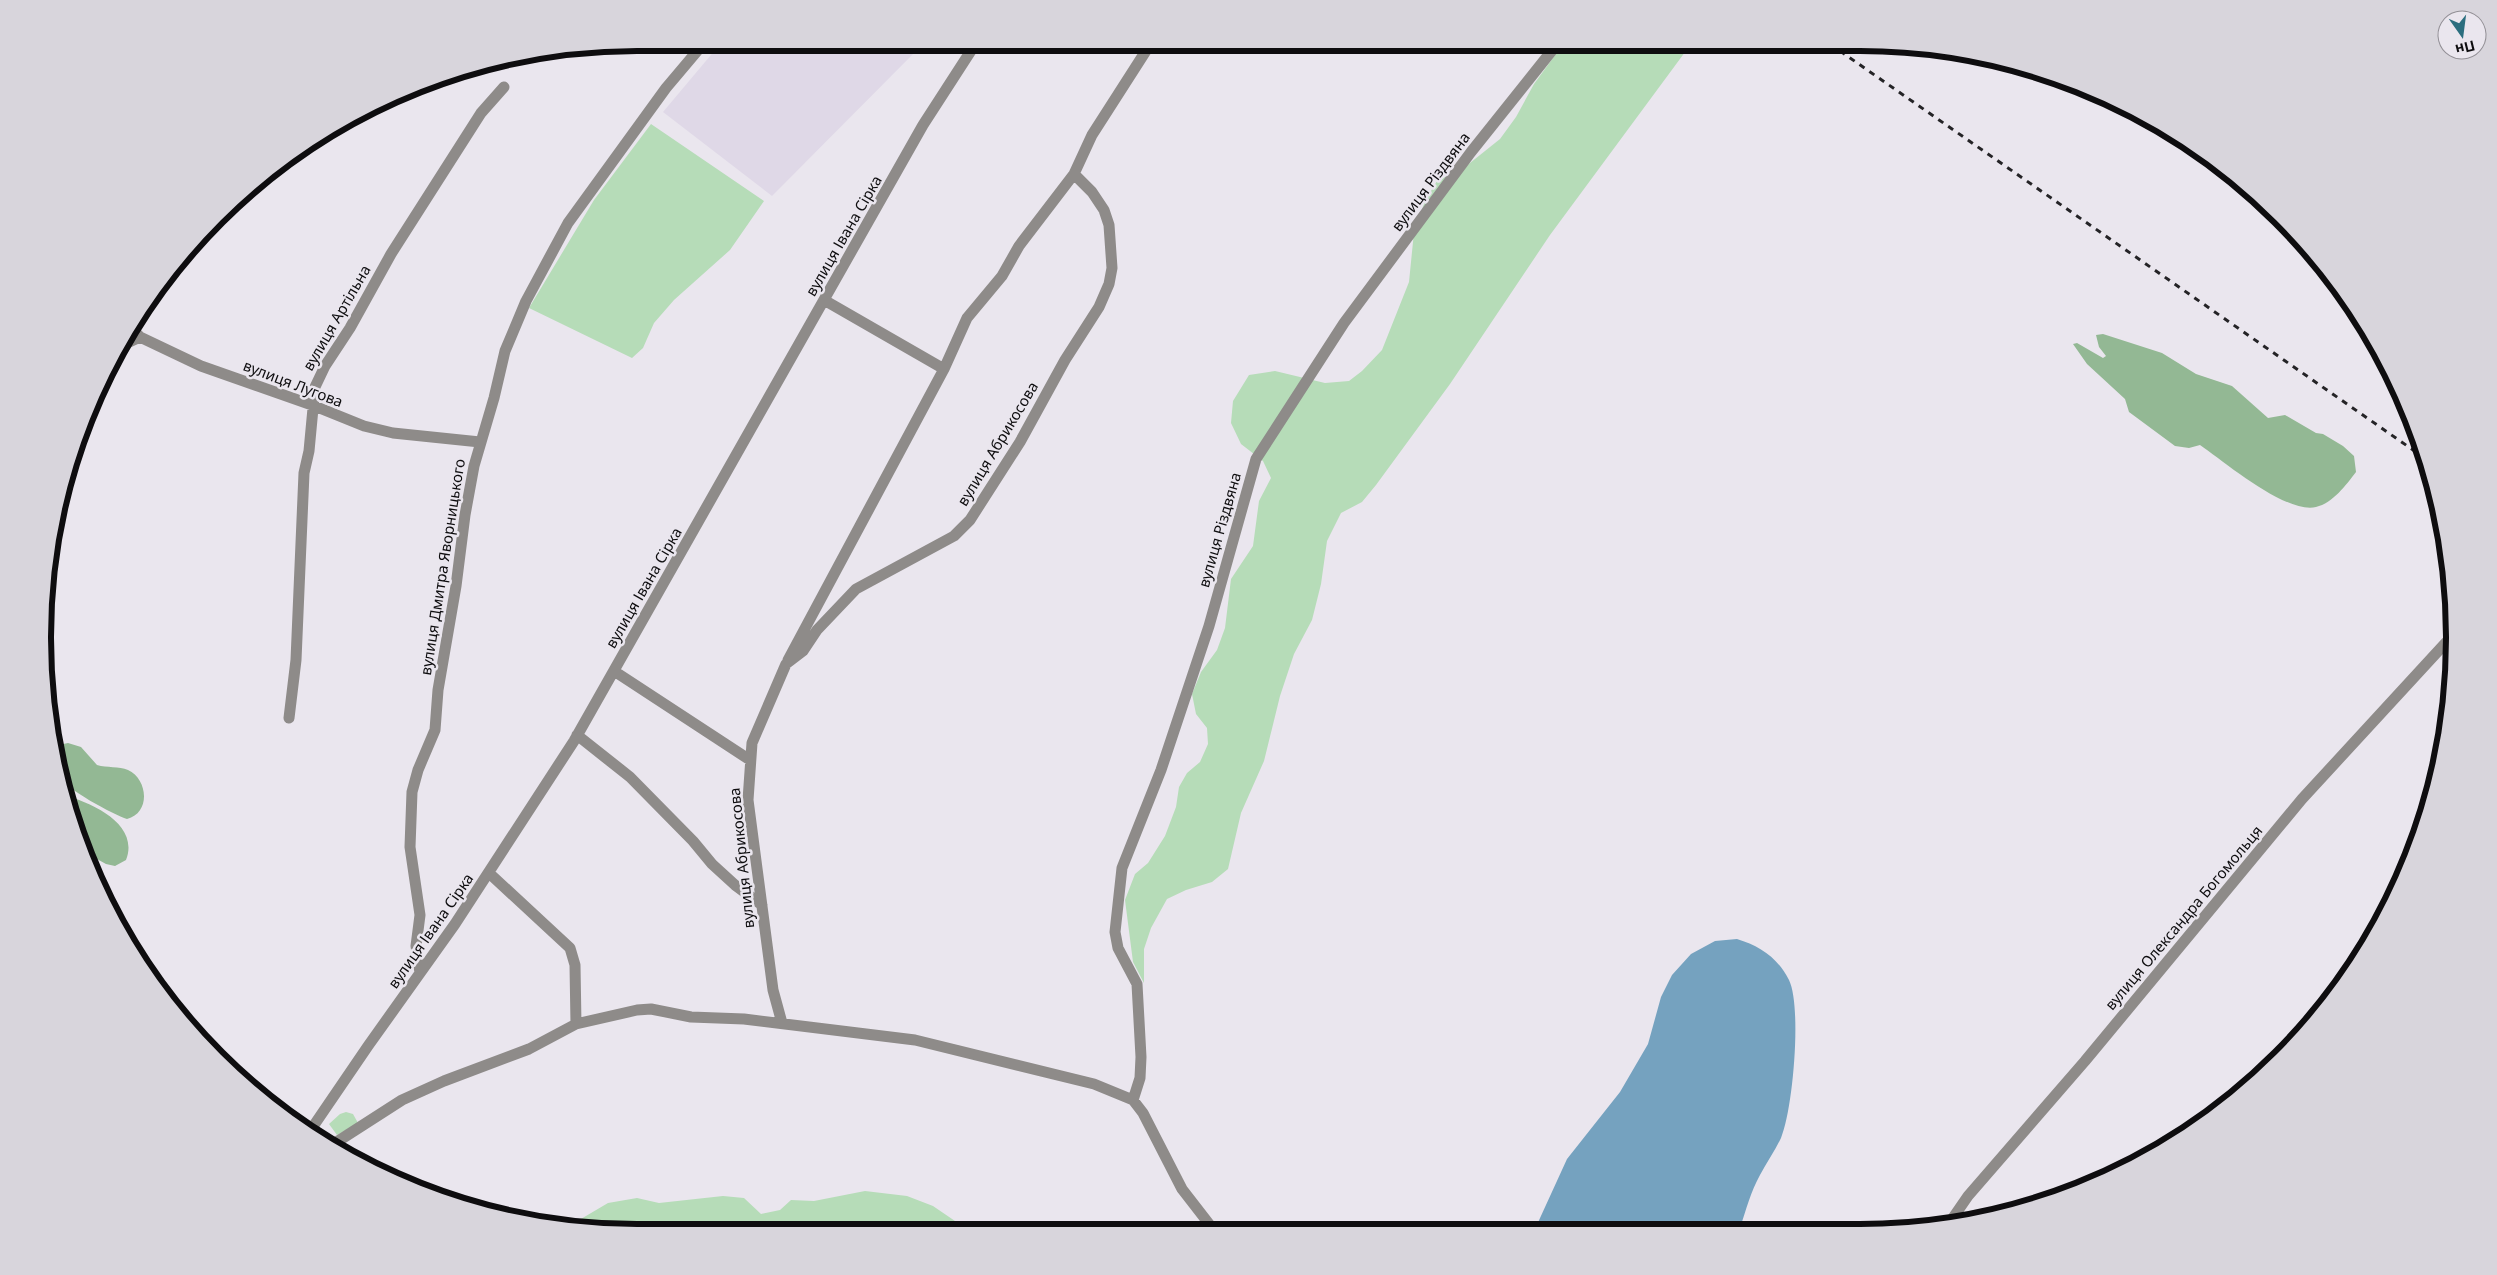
<svg xmlns="http://www.w3.org/2000/svg" width="2497" height="1275" font-family="'Noto Sans',sans-serif">
  <rect width="100%" height="100%" fill="#eae6ee"/>
  <path fill="#dfd8e7" d="M 721,43 L 924,43 L 772,196 L 663,112 Z"/>
  <path fill="#b6dcb8" d="M 1564,43 L 1691,44 L 1550,235 L 1450,384 L 1376,485 L 1362,502 L 1341,513 L 1327,541 L 1321,584 L 1312,620 L 1294,654 L 1280,696 L 1264,761 L 1241,813 L 1228,869 L 1212,882 L 1186,890 L 1167,899 L 1151,928 L 1144,949 L 1144,983 L 1133,962 L 1125,900 L 1135,874 L 1148,863 L 1165,836 L 1176,807 L 1179,787 L 1187,773 L 1200,762 L 1208,744 L 1207,728 L 1196,714 L 1192,694 L 1201,672 L 1217,650 L 1225,628 L 1231,579 L 1253,546 L 1259,501 L 1271,478 L 1263,461 L 1241,444 L 1231,423 L 1233,401 L 1249,375 L 1275,371 L 1325,383 L 1349,381 L 1362,371 L 1382,350 L 1409,282 L 1414,232 L 1425,201 L 1437,181 L 1465,167 L 1500,139 L 1516,117 L 1534,84 Z
    M 651,124 L 764,201 L 730,250 L 674,300 L 654,323 L 643,348 L 632,358 L 529,308 L 594,200 Z
    M 346,1112 L 353,1114 L 358,1123 L 337,1135 L 329,1124 L 340,1114 Z
    M 865,1191 L 907,1196 L 933,1206 L 955,1221 L 983,1230 L 599,1231 L 569,1226 L 608,1203 L 637,1198 L 659,1203 L 723,1196 L 744,1198 L 761,1214 L 780,1210 L 791,1200 L 814,1201 Z"/>
  <path fill="#93b894" d="M 2103,334 L 2162,353 L 2196,374 L 2232,386 L 2268,418 L 2285,415 L 2316,433 L 2323,434 L 2343,446 L 2354,456 L 2356,472 C 2346,485 2333,503 2316,507 C 2286,514 2226,463 2200,445 L 2189,448 L 2175,446 L 2129,412 L 2125,399 L 2087,364 L 2073,344 L 2077,343 L 2103,358 L 2106,356 L 2099,347 L 2096,335 Z
    M 68,743 L 81,747 L 97,765 C 107,768 119,766 128,770 C 148,779 151,813 127,819 C 114,815 64,788 60,777 C 56,768 56,756 54,746 Z
    M 64,795 C 92,803 140,824 126,860 L 115,866 L 106,864 L 86,853 Z"/>
  <path fill="#75a2bf" d="M 1737,939 C 1760,946 1778,958 1789,980 C 1802,1007 1793,1110 1781,1138 C 1775,1151 1767,1162 1760,1175 C 1751,1191 1746,1210 1740,1228 L 1535,1229 L 1567,1159 L 1620,1092 L 1648,1044 L 1661,997 L 1672,975 L 1691,954 L 1715,941 Z"/>
  <g fill="none" stroke-linecap="round" stroke-linejoin="round">
    <path stroke="#8e8b89" stroke-width="11" d="M 824,300 L 944,369
      M 131,328 L 140,337 L 201,366 L 312,405 L 364,426 L 393,433 L 480,442
      M 112,361 L 127,343 L 140,337
      M 86,415 L 104,376
      M 788,660 L 944,369 L 967,318 L 1002,276 L 1019,246 L 1074,174 L 1092,135 L 1151,43
      M 614,671 L 750,760
      M 289,718 L 296,660 L 304,473 L 309,451 L 315,387 L 325,366 L 350,328 L 391,254 L 481,113 L 504,87
      M 577,735 L 630,777 L 693,841 L 712,864 L 735,885 L 762,905
      M 489,873 L 570,948 L 575,965 L 576,1024
      M 420,973 L 416,946 L 420,915 L 410,847 L 412,792 L 418,770 L 435,730 L 438,690 L 456,586 L 465,515 L 474,466 L 494,398 L 505,351 L 526,301 L 568,223 L 666,88 L 704,43
      M 782,1023 L 773,990 L 748,800 L 752,743 L 786,664 L 803,651 L 817,630 L 856,589 L 954,536 L 970,520 L 1020,442 L 1065,360 L 1099,307 L 1109,284 L 1112,268 L 1109,225 L 1104,210 L 1092,192 L 1074,174
      M 1133,1100 L 1140,1078 L 1141,1057 L 1137,984 L 1118,948 L 1115,932 L 1122,868 L 1161,770 L 1209,626 L 1256,459 L 1344,323 L 1471,152 L 1558,43
      M 310,1131 L 368,1046 L 455,924 L 574,741 L 923,125 L 976,43
      M 332,1145 L 402,1100 L 444,1081 L 529,1049 L 576,1024 L 637,1010 L 651,1009 L 691,1017 L 744,1019 L 915,1040 L 1094,1084 L 1133,1100 L 1143,1113 L 1182,1189 L 1213,1229
      M 1948,1225 L 1968,1196 L 2085,1061 L 2302,799 L 2452,636"/>
    <path stroke="#242326" stroke-width="3" stroke-dasharray="6 6" stroke-linecap="butt" d="M 1830,44 L 2426,459"/>
  </g>
  <g text-anchor="middle" stroke-width="5" stroke-linejoin="round" paint-order="stroke">
    <g font-size="15" fill="#0e0d0f" stroke="#eae6ee">
      <text transform="translate(1431 182) rotate(-53)" y="5">вулиця Різдвяна</text>
      <text transform="translate(844 236) rotate(-60)" y="5">вулиця Івана Сірка</text>
      <text transform="translate(337 318) rotate(-60)" y="5">вулиця Артільна</text>
      <text transform="translate(293 384) rotate(21)" y="5">вулиця Лугова</text>
      <text transform="translate(998 444) rotate(-59)" y="5">вулиця Абрикосова</text>
      <text transform="translate(1220 530) rotate(-74)" y="5">вулиця Різдвяна</text>
      <text transform="translate(443 567) rotate(-81)" y="5">вулиця Дмитра Яворницького</text>
      <text transform="translate(644 588) rotate(-60)" y="5">вулиця Івана Сірка</text>
      <text transform="translate(742 858) rotate(-96)" y="5">вулиця Абрикосова</text>
      <text transform="translate(2184 918) rotate(-50)" y="5">вулиця Олександра Богомольця</text>
      <text transform="translate(431 931) rotate(-55)" y="5">вулиця Івана Сірка</text>
    </g>
  </g>
  <path d="M0 0H2497V1275H0ZM637 51H1860A586 586 0 0 1 2446 637V638A586 586 0 0 1 1860 1224H637A586 586 0 0 1 51 638V637A586 586 0 0 1 637 51Z" fill="#d8d5dc" fill-rule="evenodd"/>
  <path fill="none" stroke="#0e0d0f" stroke-width="6" d="M637 51H1860A586 586 0 0 1 2446 637V638A586 586 0 0 1 1860 1224H637A586 586 0 0 1 51 638V637A586 586 0 0 1 637 51Z"/>
  <g transform="translate(2462 35) rotate(166)"><circle r="24" fill="#eae6ee" stroke="#928f95"/>
  <path d="M0-4L9 19L0 12L-9 19Z" fill="#2b6e7f"/>
  <text y="-8" font-size="14" font-weight="bold" text-anchor="middle" fill="#0e0d0f">Пн</text>
  </g>
</svg>
